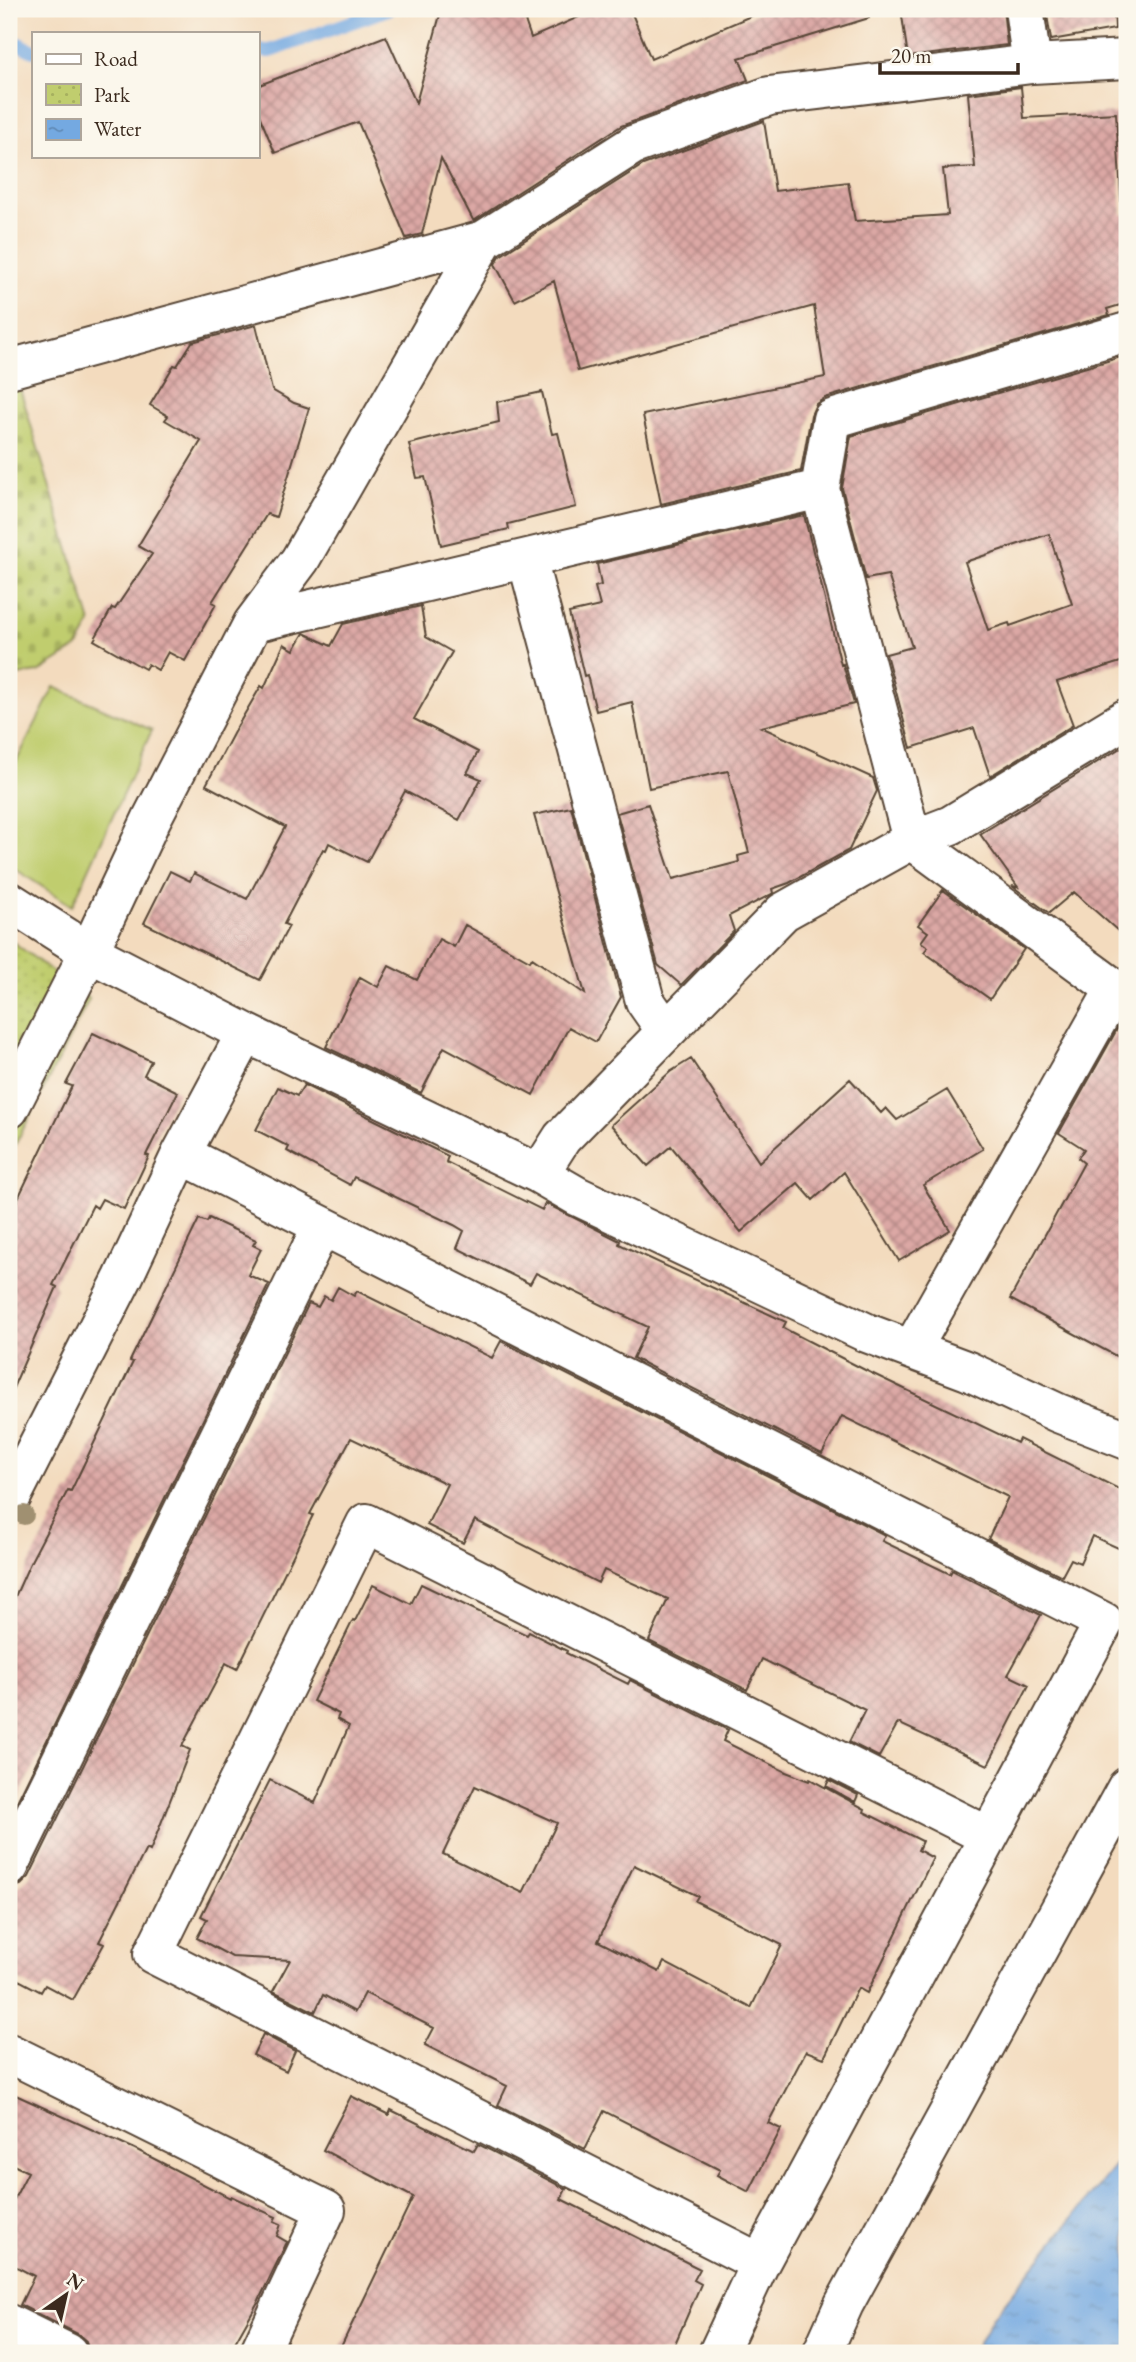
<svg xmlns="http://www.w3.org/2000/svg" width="1136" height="2362" font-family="'EB Garamond',serif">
  <defs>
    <pattern id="cemetery-stones" width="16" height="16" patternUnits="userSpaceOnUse" patternTransform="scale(1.75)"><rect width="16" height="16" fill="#c0cd6e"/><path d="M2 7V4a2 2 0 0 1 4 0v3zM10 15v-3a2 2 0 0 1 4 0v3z" fill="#a6b05f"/></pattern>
    <pattern id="park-dots" width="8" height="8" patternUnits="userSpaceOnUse" patternTransform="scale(1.75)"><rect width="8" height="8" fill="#c0cd6e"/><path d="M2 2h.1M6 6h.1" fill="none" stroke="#a6b05f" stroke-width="1.8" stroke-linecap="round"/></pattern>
    <pattern id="water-ripples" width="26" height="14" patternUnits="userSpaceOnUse" patternTransform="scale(1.75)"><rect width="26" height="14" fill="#74a9e1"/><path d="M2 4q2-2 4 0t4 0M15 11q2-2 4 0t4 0" fill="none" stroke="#608ab6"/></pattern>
    <pattern id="building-cross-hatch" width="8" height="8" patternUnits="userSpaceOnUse" patternTransform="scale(1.75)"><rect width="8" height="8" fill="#dca8a5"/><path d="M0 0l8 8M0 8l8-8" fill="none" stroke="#b48986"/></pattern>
  </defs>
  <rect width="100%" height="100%" fill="#fbf7ec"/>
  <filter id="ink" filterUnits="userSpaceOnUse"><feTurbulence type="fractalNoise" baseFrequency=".0143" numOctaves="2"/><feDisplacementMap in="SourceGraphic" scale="14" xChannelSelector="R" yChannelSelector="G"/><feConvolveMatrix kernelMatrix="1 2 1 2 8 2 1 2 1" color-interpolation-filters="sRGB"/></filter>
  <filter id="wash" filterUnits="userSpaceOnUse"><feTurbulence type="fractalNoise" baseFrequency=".00686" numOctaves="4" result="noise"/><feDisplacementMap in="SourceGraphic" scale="28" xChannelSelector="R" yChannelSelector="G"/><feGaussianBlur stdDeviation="1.57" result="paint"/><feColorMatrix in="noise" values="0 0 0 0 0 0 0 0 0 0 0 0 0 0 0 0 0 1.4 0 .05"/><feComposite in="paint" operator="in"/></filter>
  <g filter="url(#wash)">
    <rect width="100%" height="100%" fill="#f3dbbe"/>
    <path fill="#c0cd6e" stroke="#7e7c46" stroke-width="2" d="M 54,687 L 152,730 L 72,906 L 9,865 L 9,776 Z"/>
    <path fill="url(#cemetery-stones)" stroke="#7e7c46" stroke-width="2" d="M 17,379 L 91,623 L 78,647 L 39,672 L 9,676 L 9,381 Z"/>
    <path fill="url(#park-dots)" stroke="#7e7c46" stroke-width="2" d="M 9,939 L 89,999 L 9,1157 Z"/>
    <path fill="url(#water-ripples)" stroke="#586a80" stroke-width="2" d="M 1127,2151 L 1127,2353 L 974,2353 L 992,2318 Z"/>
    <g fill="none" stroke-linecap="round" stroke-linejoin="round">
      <path stroke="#74a9e1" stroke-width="14" d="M 9,39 L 33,51
        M 257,51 L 270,51 L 388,9"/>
    </g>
    <g id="blocks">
      <path fill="url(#building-cross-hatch)" fill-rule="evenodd" d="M 475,9 L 521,9 L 531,38 L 597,9 L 630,9 L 651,59 L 767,9 L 868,9 L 869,18 L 739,58 L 748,80 L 621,126 L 475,220 L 473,220 L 441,158 L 422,234 L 406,238 L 358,122 L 275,153 L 257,110 L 257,86 L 386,36 L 416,103 L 440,15 Z
        M 901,9 L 1003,9 L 1007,45 L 908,57 Z
        M 1046,9 L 1114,9 L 1115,29 L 1051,40 Z
        M 1021,87 L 1024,118 L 1116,113 L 1122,215 L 1127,214 L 1127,303 L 1107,309 L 1109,315 L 825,398 L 816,404 L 811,415 L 801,471 L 661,504 L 643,415 L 825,377 L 814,306 L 578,371 L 554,281 L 515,301 L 495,264 L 500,256 L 643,165 L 764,121 L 775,191 L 848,182 L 855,221 L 948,215 L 943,169 L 975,167 L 968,94 Z
        M 256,325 L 272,390 L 294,403 L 309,408 L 276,517 L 267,514 L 212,602 L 216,604 L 185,661 L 168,652 L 158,670 L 148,664 L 145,669 L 94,640 L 112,608 L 115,609 L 152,554 L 138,546 L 201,441 L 165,420 L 168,416 L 150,405 L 174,365 L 177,366 L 192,342 Z
        M 1121,357 L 1127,377 L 1127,660 L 1057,682 L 1073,725 L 990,776 L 974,728 L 911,748 L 886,654 L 912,647 L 888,575 L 866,579 L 842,488 L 851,436 ZM 1049,534 L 1072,604 L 1010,626 L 1009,623 L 988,630 L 965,562 Z
        M 542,392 L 552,434 L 558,433 L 576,507 L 508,524 L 509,529 L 441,545 L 425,477 L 417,478 L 409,444 L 499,422 L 497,402 Z
        M 804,515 L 841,665 L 843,664 L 854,704 L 761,727 L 873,778 L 877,791 L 849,850 L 789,883 L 772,889 L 773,893 L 770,895 L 729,916 L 734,931 L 681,985 L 658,965 L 617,813 L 648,804 L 673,879 L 739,862 L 738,856 L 749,853 L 728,771 L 649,788 L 632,702 L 596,711 L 587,675 L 584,676 L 569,613 L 600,606 L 595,587 L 601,585 L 597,564 Z
        M 421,606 L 426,637 L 452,652 L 414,719 L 478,752 L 467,773 L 481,779 L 459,820 L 405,791 L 367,862 L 329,843 L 326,850 L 323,849 L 284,924 L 289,926 L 260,980 L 144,923 L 170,871 L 190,881 L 194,873 L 247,899 L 285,827 L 206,785 L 234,732 L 261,686 L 264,688 L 284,644 L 294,650 L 304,633 L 331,646 L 343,624 Z
        M 1127,744 L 1127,939 L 1074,892 L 1049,913 L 1012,886 L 1018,887 L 980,834 Z
        M 571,807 L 621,997 L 596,1042 L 569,1027 L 533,1095 L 444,1047 L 421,1093 L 326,1047 L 360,977 L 378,987 L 389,966 L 417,980 L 439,939 L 454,947 L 465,925 L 530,961 L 532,958 L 585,994 L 534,815 Z
        M 943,890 L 1024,949 L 990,999 L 924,952 L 928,947 L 921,942 L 928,932 L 918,925 Z
        M 1125,1015 L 1127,1015 L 1127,1362 L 1010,1299 L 1084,1163 L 1078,1158 L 1084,1149 L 1059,1133 Z
        M 93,1033 L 151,1061 L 144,1075 L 178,1092 L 146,1155 L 149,1156 L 124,1209 L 102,1199 L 97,1208 L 93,1205 L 53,1285 L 57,1287 L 9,1397 L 9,1217 L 72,1086 L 66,1084 Z
        M 691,1059 L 759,1162 L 850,1079 L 881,1113 L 886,1108 L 897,1120 L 947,1090 L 983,1149 L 923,1185 L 950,1230 L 899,1261 L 844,1172 L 813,1200 L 798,1183 L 741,1232 L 671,1146 L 648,1166 L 611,1125 L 670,1072 Z
        M 304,1085 L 448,1156 L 446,1162 L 542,1210 L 545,1203 L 620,1241 L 619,1244 L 786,1322 L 783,1328 L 865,1370 L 1017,1443 L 1019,1439 L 1127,1493 L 1127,1552 L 1092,1536 L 1080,1563 L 1071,1559 L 1062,1576 L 988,1539 L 1008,1497 L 842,1416 L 822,1454 L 633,1358 L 648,1327 L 536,1273 L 530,1284 L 457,1248 L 464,1231 L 454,1225 L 354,1177 L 350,1185 L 287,1151 L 289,1147 L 256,1130 L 278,1087 L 297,1096 Z
        M 209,1218 L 256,1240 L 253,1245 L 261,1249 L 248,1275 L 269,1284 L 9,1818 L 9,1610 L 30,1563 L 68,1490 L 71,1491 L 133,1362 L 130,1361 L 199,1219 L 207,1222 Z
        M 338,1287 L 354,1296 L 357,1291 L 492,1358 L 501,1341 L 885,1535 L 882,1541 L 950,1574 L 952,1570 L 1041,1615 L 1008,1675 L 1029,1685 L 988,1765 L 898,1723 L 879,1757 L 849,1742 L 865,1710 L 762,1659 L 747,1690 L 649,1641 L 668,1599 L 604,1570 L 598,1583 L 475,1520 L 463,1543 L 427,1525 L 447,1484 L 351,1438 L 310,1514 L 313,1515 L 237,1669 L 226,1663 L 182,1746 L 190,1750 L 150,1851 L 146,1849 L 99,1942 L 104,1944 L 73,2000 L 45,1985 L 41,1992 L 9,1975 L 9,1889 L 21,1885 L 29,1877 L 309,1303 L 318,1307 L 324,1296 L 331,1300 Z
        M 421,1584 L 527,1635 L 529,1632 L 567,1651 L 566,1653 L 628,1684 L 630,1680 L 728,1730 L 723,1741 L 786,1772 L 809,1781 L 810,1779 L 865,1809 L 864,1812 L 922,1841 L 918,1850 L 933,1858 L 867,1993 L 858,1988 L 824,2058 L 806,2051 L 768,2123 L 781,2129 L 749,2192 L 717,2175 L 720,2170 L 604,2111 L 585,2149 L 498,2105 L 507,2086 L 425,2045 L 434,2028 L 365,1993 L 355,2012 L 323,1995 L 315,2012 L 273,1991 L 290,1960 L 232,1957 L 197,1938 L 207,1919 L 201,1916 L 270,1780 L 315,1803 L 349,1726 L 337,1719 L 339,1714 L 313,1701 L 353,1620 L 355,1621 L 373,1585 L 411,1604 ZM 475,1786 L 557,1823 L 523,1893 L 443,1854 ZM 634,1865 L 698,1896 L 695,1901 L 782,1945 L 751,2008 L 664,1962 L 659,1972 L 598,1941 Z
        M 829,1780 L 858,1795 L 855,1802 L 826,1786 Z
        M 263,2034 L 295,2051 L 286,2071 L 253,2055 Z
        M 9,2092 L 135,2149 L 230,2198 L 231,2196 L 276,2217 L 274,2221 L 281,2224 L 277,2236 L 287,2242 L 259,2300 L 229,2353 L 90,2353 L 86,2341 L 78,2334 L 20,2305 L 34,2276 L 9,2263 L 9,2209 L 28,2172 L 9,2163 Z
        M 351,2096 L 389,2115 L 391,2110 L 474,2151 L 478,2144 L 566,2189 L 561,2199 L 700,2269 L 694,2280 L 701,2284 L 671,2353 L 338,2353 L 413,2197 L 323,2150 Z"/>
    </g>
  </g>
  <g filter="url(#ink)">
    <use href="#blocks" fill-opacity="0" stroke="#574536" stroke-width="2"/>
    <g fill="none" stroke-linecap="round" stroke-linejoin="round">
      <defs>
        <path id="minor" d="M 1024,9 L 1032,64
          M 9,369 L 484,240 L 633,145 L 769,96 L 1032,64 L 1127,59
          M 820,489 L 832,419 L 1127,332
          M 527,559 L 645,1001 L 666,1031
          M 253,623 L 820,489 L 912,840 L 1115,989 L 1127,994
          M 9,901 L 89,952 L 246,1033 L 539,1174 L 577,1196 L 867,1333 L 968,1371 L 1058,1413 L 1127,1440
          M 9,1109 L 89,952 L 152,818 L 253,623 L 300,560 L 484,240
          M 181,1154 L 1104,1622 L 760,2263 L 718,2353
          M 539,1174 L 562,1138 L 783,912 L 912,840 L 951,825 L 1127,718
          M 912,1349 L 1115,989
          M 9,1502 L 123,1278 L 181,1154 L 246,1033
          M 9,1867 L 322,1226
          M 9,2053 L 326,2210 L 259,2353
          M 760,2263 L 153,1954 L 366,1523 L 988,1836
          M 9,2324 L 68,2353
          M 822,2353 L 844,2304 L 1127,1787"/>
      </defs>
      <use href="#minor" stroke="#574536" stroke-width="42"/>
      <use href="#minor" stroke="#fff" stroke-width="38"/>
    </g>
    <circle fill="#a09071" cx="24" cy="1515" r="10"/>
  </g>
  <rect width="1136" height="2362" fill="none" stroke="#fbf7ec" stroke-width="35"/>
  <rect x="32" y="32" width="228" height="126" fill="#fbf7ec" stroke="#aea59a" stroke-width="2"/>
  <rect x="46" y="54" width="35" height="10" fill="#ffffff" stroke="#aea59a" stroke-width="2"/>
  <text x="94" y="66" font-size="21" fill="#3b2a1e">Road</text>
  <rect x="46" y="84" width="35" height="21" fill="url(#park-dots)" stroke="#aea59a" stroke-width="2"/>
  <text x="94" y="102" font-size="21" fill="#3b2a1e">Park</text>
  <rect x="46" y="119" width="35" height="21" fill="url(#water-ripples)" stroke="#aea59a" stroke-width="2"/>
  <text x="94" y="136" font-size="21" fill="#3b2a1e">Water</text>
  <g transform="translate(66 2295) rotate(34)" stroke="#fbf7ec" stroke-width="5" paint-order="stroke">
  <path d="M0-5L12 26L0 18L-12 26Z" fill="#3b2a1e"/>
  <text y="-10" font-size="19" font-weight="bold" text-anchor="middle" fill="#3b2a1e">N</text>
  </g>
  <path d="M880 63v10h138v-10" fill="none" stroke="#3b2a1e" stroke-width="3.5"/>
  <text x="891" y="63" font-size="21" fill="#3b2a1e" stroke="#fbf7ec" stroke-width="5" paint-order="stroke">20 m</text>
</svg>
